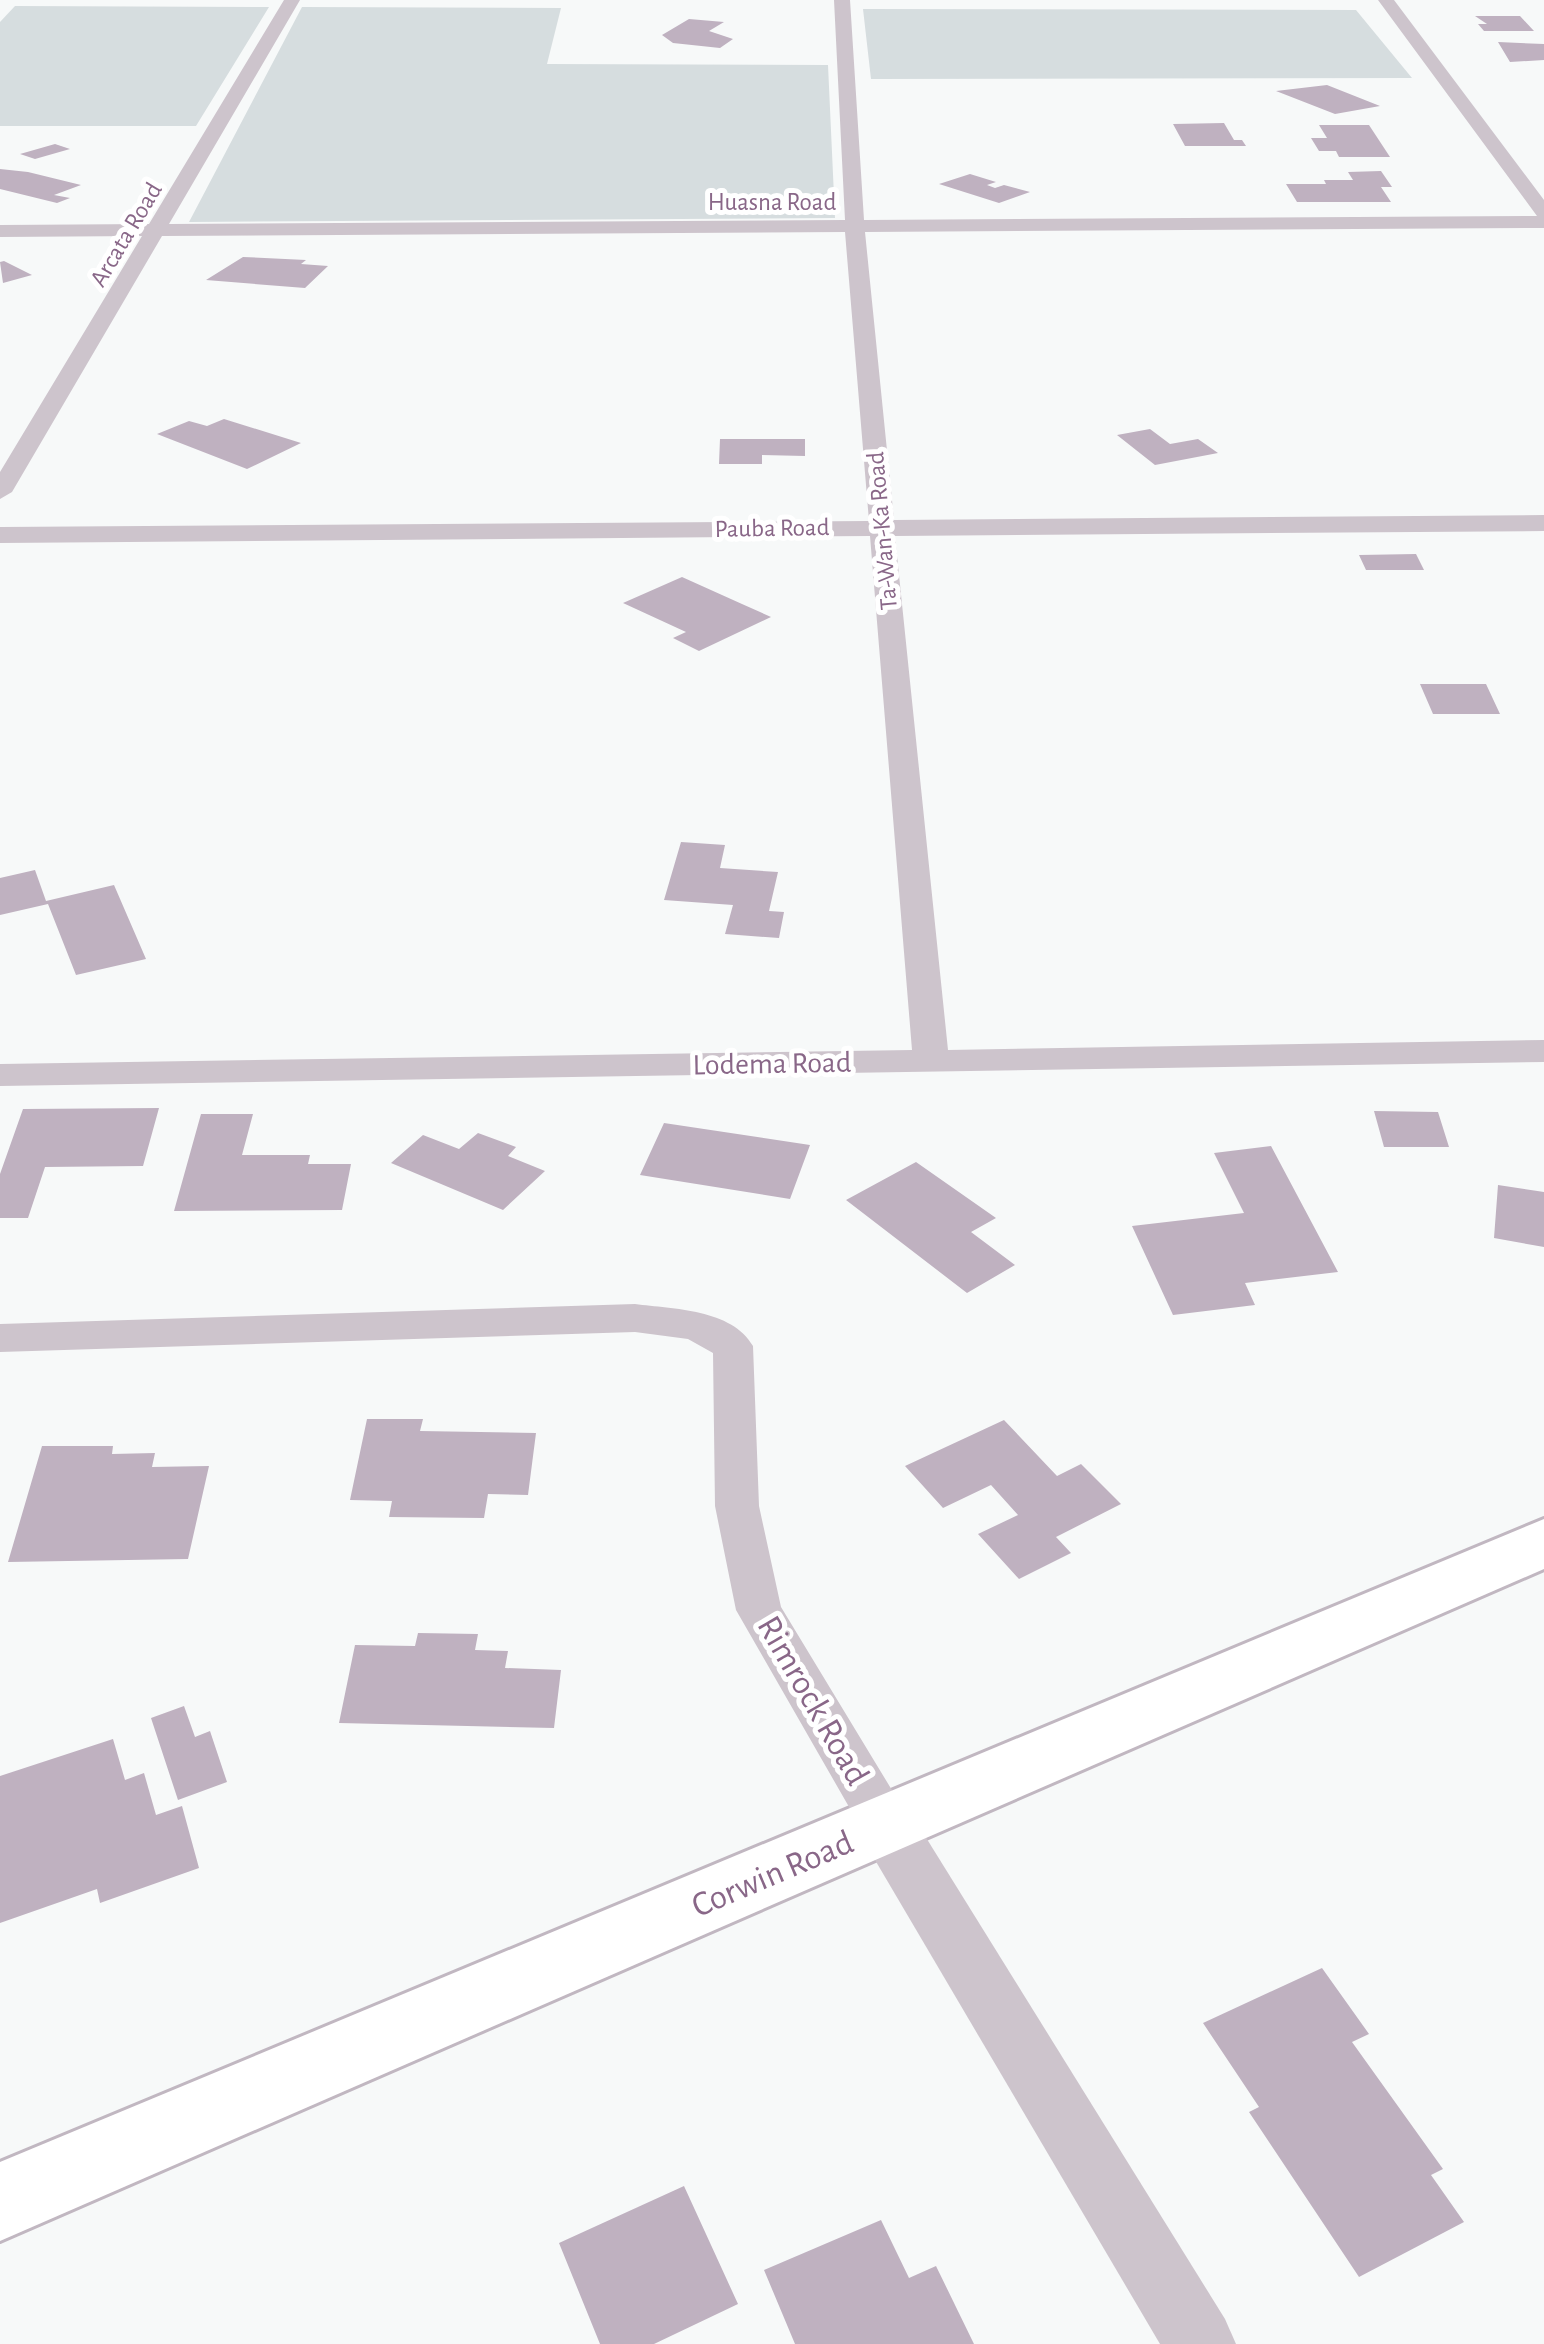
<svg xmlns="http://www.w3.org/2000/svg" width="1544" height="2344" font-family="'Alegreya Sans',sans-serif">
  <rect width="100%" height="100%" fill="#f7f9f9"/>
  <path fill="#d6dddf" d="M 15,6 L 269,7 L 196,126 L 0,126 L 0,22 Z
    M 302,7 L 561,8 L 547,64 L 828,65 L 835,218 L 189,222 Z
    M 863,9 L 1356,10 L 1412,78 L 871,79 Z"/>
  <path fill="#bfb1c0" d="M 1475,16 L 1520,16 L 1534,31 L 1484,31 L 1478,24 L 1487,24 Z
    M 689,19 L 724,22 L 709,31 L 733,39 L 720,48 L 673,43 L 662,35 Z
    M 1498,42 L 1544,44 L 1544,60 L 1510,62 Z
    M 1327,85 L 1380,106 L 1335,114 L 1276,91 Z
    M 1224,123 L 1234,140 L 1242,140 L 1246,146 L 1185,146 L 1173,124 Z
    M 1319,125 L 1369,125 L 1390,157 L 1339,157 L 1336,151 L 1319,151 L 1311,138 L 1327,138 Z
    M 55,144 L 70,149 L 35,159 L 20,154 Z
    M 0,169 L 28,172 L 81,185 L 54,195 L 70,198 L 57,203 L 0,189 Z
    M 1381,171 L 1392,187 L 1381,187 L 1391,202 L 1297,202 L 1286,184 L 1326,184 L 1324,180 L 1353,180 L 1348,172 Z
    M 970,174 L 996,182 L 987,185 L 995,188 L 1004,185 L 1030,192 L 999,203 L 939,184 Z
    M 243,257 L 306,260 L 301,264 L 328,266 L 305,288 L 206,280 Z
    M 4,261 L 32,275 L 3,283 L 0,262 Z
    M 224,419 L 301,443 L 247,469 L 157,434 L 189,421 L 207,426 Z
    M 1150,429 L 1170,444 L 1198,439 L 1218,453 L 1155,465 L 1117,435 Z
    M 720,439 L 805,439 L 805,456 L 762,455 L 762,464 L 719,464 Z
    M 1416,554 L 1424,570 L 1366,570 L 1359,555 Z
    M 682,577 L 742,604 L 771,617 L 699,651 L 673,638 L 686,632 L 623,603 Z
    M 1420,684 L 1486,684 L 1500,714 L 1433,714 Z
    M 681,842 L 725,845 L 720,868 L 778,872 L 769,911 L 784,912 L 779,938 L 725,934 L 733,905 L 664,900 Z
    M 35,870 L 46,901 L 114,885 L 146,959 L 76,975 L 48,904 L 0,915 L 0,878 Z
    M 159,1108 L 143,1166 L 45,1167 L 28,1218 L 0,1218 L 0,1174 L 23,1109 Z
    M 1374,1111 L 1438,1112 L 1449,1147 L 1384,1147 Z
    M 201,1114 L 253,1114 L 242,1155 L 310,1155 L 308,1164 L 351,1164 L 342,1210 L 174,1211 Z
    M 664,1123 L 810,1145 L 790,1199 L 640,1175 Z
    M 478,1133 L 516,1147 L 508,1156 L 545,1171 L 503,1210 L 391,1163 L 423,1135 L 459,1149 Z
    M 1271,1146 L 1338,1272 L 1245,1283 L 1255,1305 L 1173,1315 L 1132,1226 L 1244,1213 L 1214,1153 Z
    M 916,1162 L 996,1218 L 971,1232 L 1015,1265 L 967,1293 L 846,1200 Z
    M 1498,1185 L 1544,1192 L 1544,1247 L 1494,1238 Z
    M 367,1419 L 423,1419 L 420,1431 L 536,1433 L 528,1495 L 488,1494 L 484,1518 L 389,1517 L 392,1501 L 350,1500 Z
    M 1004,1420 L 1057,1476 L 1081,1464 L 1121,1504 L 1056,1537 L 1071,1553 L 1019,1579 L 978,1534 L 1018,1515 L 991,1485 L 943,1508 L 905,1466 Z
    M 42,1446 L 113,1446 L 112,1454 L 155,1453 L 152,1467 L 209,1466 L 188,1559 L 8,1562 Z
    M 418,1633 L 478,1634 L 475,1650 L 508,1651 L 505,1668 L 561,1670 L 554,1728 L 339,1723 L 355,1645 L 415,1646 Z
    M 184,1706 L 195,1737 L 210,1731 L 227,1782 L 178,1800 L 151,1718 Z
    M 113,1739 L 125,1780 L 144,1773 L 156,1815 L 182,1806 L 199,1868 L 100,1903 L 97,1889 L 0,1923 L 0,1776 Z
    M 1322,1968 L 1369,2034 L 1352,2042 L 1443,2169 L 1431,2175 L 1464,2222 L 1359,2277 L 1249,2112 L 1259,2107 L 1203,2023 Z
    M 684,2186 L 738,2304 L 654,2344 L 600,2344 L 559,2243 Z
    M 881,2220 L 909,2278 L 936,2266 L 974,2344 L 795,2344 L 764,2270 Z"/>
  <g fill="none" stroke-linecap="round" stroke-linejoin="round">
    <defs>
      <path id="secondary" d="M 1544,1519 L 1544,1569 L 0,2241 L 0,2162 Z"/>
    </defs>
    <use href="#secondary" stroke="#c1b7c1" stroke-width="6"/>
    <path fill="#cdc4cc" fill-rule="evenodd" d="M 284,0 L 300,0 L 169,224 L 845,220 L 834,0 L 850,0 L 864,220 L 1537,216 L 1378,0 L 1394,0 L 1544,200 L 1544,228 L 865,232 L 894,520 L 1544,515 L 1544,531 L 895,536 L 948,1050 L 1544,1040 L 1544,1062 L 0,1086 L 0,1064 L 912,1050 L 870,536 L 0,543 L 0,527 L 869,521 L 845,232 L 162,236 L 12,492 L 0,499 L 0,472 L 142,236 L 0,237 L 0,225 L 149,224 Z
      M 635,1304 C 673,1309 732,1309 753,1346 L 759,1506 L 781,1607 L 904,1810 L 911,1825 L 904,1840 L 886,1846 L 868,1840 L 736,1610 L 715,1506 L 713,1353 L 688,1339 L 635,1332 L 0,1352 L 0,1324 Z"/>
    <path fill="#cdc4cc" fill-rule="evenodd" d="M 886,1799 L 907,1807 L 1225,2319 L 1236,2344 L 1160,2344 L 865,1843 L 856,1825 L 865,1807 Z"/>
    <use href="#secondary" fill="#fff" fill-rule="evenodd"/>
  </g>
  <g text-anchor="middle" stroke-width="10" stroke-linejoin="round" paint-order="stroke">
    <g font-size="25" fill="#896788" stroke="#fff">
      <text x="772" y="210">Huasna Road</text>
      <text transform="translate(125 234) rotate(-59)" y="9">Arcata Road</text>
      <text transform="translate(772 527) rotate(-1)" y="9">Pauba Road</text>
      <text transform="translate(881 531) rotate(-95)" y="9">Ta-Wan-Ka Road</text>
    </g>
    <g font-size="30" fill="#896788" stroke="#fff">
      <text transform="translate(772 1063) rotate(-1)" y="10">Lodema Road</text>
    </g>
    <g font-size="35" fill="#896788" stroke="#fff">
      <text transform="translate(814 1700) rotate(60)" y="12">Rimrock Road</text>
      <text transform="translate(772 1873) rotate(-23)" y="12">Corwin Road</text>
    </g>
  </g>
</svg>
